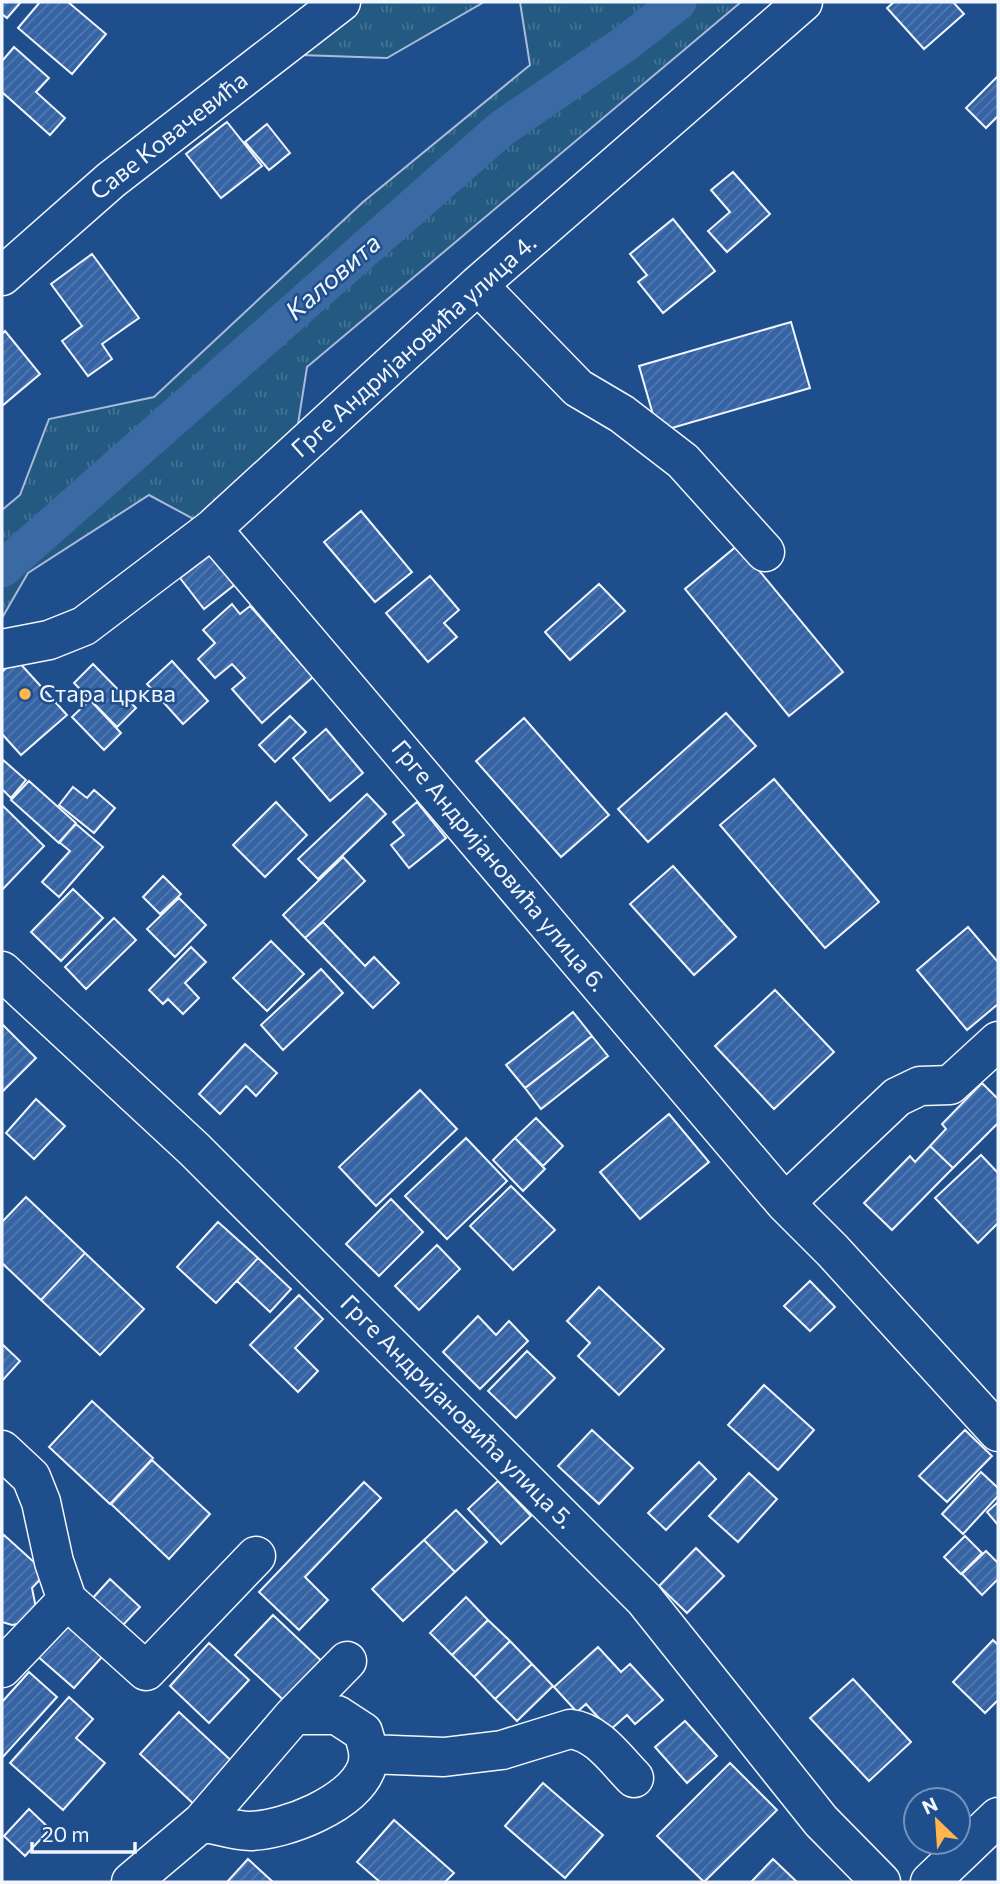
<svg xmlns="http://www.w3.org/2000/svg" width="1000" height="1884" font-family="Commissioner,sans-serif">
  <defs>
    <pattern id="grass-tufts" width="24" height="20" patternUnits="userSpaceOnUse" patternTransform="scale(1.75)"><rect width="24" height="20" fill="#245a82"/><path d="M3 7l-1-3M5 7V3M7 7l1-3M15 17l-1-3M17 17v-4M19 17l1-3" fill="none" stroke="#447295"/></pattern>
    <pattern id="building-hatch" width="6" height="6" patternUnits="userSpaceOnUse" patternTransform="scale(1.75)"><rect width="6" height="6" fill="#3563a3"/><path d="M-1 1l2-2M0 6l6-6M5 7l2-2" fill="none" stroke="#537ab1"/></pattern>
  </defs>
  <rect width="100%" height="100%" fill="#1f4e8c"/>
  <path fill="url(#grass-tufts)" stroke="#a8bbd7" stroke-width="2" d="M 339,2 L 484,2 L 387,58 L 273,54 Z
    M 520,2 L 741,2 L 307,367 L 293,456 L 212,529 L 149,495 L 28,573 L 2,618 L 2,510 L 20,495 L 49,419 L 154,397 L 363,202 L 530,65 Z"/>
  <g fill="none" stroke-linecap="round" stroke-linejoin="round">
    <path stroke="#3b69a3" stroke-width="37" d="M 2,569 L 501,129 L 626,43 L 678,2"/>
  </g>
  <path fill="url(#building-hatch)" stroke="#f2f6ff" stroke-width="2" d="M 2,2 L 21,2 L 7,18 L 2,14 Z
    M 40,2 L 68,2 L 106,34 L 72,74 L 18,28 Z
    M 894,2 L 953,2 L 964,14 L 924,49 L 887,8 Z
    M 14,47 L 49,78 L 36,92 L 65,118 L 50,135 L 2,92 L 2,61 Z
    M 998,76 L 998,116 L 986,128 L 966,108 Z
    M 227,122 L 262,166 L 221,198 L 186,154 Z
    M 267,124 L 290,153 L 269,170 L 245,142 Z
    M 733,172 L 770,214 L 727,252 L 708,231 L 730,212 L 711,190 Z
    M 673,219 L 715,271 L 663,313 L 638,282 L 647,275 L 630,254 Z
    M 92,254 L 139,318 L 102,344 L 112,359 L 88,376 L 62,341 L 82,326 L 51,284 Z
    M 791,322 L 810,388 L 658,432 L 639,366 Z
    M 5,331 L 40,374 L 2,406 L 2,334 Z
    M 361,511 L 412,572 L 375,602 L 324,542 Z
    M 738,545 L 843,672 L 789,716 L 685,589 Z
    M 218,549 L 242,579 L 204,609 L 180,578 Z
    M 430,576 L 459,610 L 444,623 L 457,637 L 428,662 L 386,613 Z
    M 599,584 L 625,611 L 570,660 L 545,632 Z
    M 232,604 L 240,614 L 250,606 L 313,677 L 262,723 L 232,689 L 245,678 L 232,664 L 215,678 L 198,659 L 215,643 L 203,630 Z
    M 16,659 L 67,715 L 21,755 L 2,734 L 2,672 Z
    M 172,661 L 208,701 L 183,724 L 147,684 Z
    M 93,664 L 136,708 L 117,727 L 74,683 Z
    M 90,700 L 121,733 L 104,750 L 72,717 Z
    M 726,713 L 756,746 L 648,842 L 618,809 Z
    M 290,716 L 306,732 L 275,762 L 259,745 Z
    M 524,718 L 609,815 L 561,857 L 476,761 Z
    M 326,729 L 363,773 L 330,801 L 293,758 Z
    M 2,759 L 26,780 L 11,798 L 2,789 Z
    M 774,779 L 879,902 L 825,948 L 720,825 Z
    M 29,781 L 76,823 L 59,843 L 11,800 Z
    M 73,787 L 87,798 L 94,790 L 115,808 L 94,833 L 59,805 Z
    M 367,794 L 386,814 L 318,879 L 298,859 Z
    M 276,802 L 307,835 L 265,877 L 233,845 Z
    M 417,802 L 446,838 L 409,868 L 391,845 L 404,835 L 393,822 Z
    M 2,805 L 44,846 L 2,890 Z
    M 76,824 L 103,847 L 59,897 L 42,882 L 70,851 L 59,842 Z
    M 343,857 L 365,881 L 305,938 L 283,915 Z
    M 673,866 L 736,937 L 694,975 L 630,904 Z
    M 163,876 L 181,894 L 160,914 L 143,897 Z
    M 73,889 L 103,918 L 61,961 L 31,932 Z
    M 179,898 L 206,925 L 175,957 L 147,929 Z
    M 114,918 L 136,940 L 86,989 L 65,967 Z
    M 323,922 L 365,966 L 374,957 L 399,983 L 373,1008 L 305,938 Z
    M 968,927 L 998,962 L 998,1004 L 967,1030 L 917,970 Z
    M 271,941 L 304,974 L 267,1011 L 233,978 Z
    M 191,947 L 206,962 L 185,983 L 199,998 L 183,1014 L 168,999 L 163,1004 L 149,990 Z
    M 321,969 L 343,993 L 283,1050 L 261,1025 Z
    M 775,990 L 834,1052 L 774,1109 L 715,1046 Z
    M 573,1012 L 592,1036 L 525,1088 L 506,1065 Z
    M 2,1024 L 36,1058 L 2,1092 Z
    M 592,1036 L 608,1056 L 541,1109 L 525,1088 Z
    M 245,1044 L 277,1073 L 256,1096 L 246,1086 L 220,1114 L 199,1094 Z
    M 982,1083 L 998,1099 L 998,1123 L 953,1168 L 930,1146 L 946,1129 L 942,1124 Z
    M 420,1090 L 457,1129 L 376,1206 L 339,1167 Z
    M 36,1099 L 65,1126 L 34,1159 L 6,1133 Z
    M 669,1114 L 709,1162 L 640,1219 L 600,1172 Z
    M 536,1118 L 563,1146 L 543,1166 L 515,1138 Z
    M 466,1138 L 507,1181 L 447,1239 L 405,1196 Z
    M 515,1138 L 545,1169 L 523,1191 L 493,1160 Z
    M 930,1146 L 953,1168 L 892,1230 L 864,1203 L 910,1156 L 915,1162 Z
    M 981,1155 L 998,1173 L 998,1223 L 978,1243 L 935,1198 Z
    M 511,1186 L 555,1230 L 513,1270 L 470,1226 Z
    M 26,1197 L 85,1253 L 41,1300 L 2,1263 L 2,1222 Z
    M 391,1199 L 423,1232 L 379,1276 L 346,1244 Z
    M 218,1222 L 258,1258 L 216,1303 L 177,1267 Z
    M 437,1245 L 460,1269 L 419,1310 L 395,1286 Z
    M 85,1253 L 144,1309 L 100,1355 L 41,1300 Z
    M 258,1258 L 291,1289 L 270,1312 L 237,1281 Z
    M 810,1281 L 835,1307 L 810,1331 L 784,1306 Z
    M 599,1287 L 664,1349 L 619,1395 L 578,1356 L 590,1343 L 567,1321 Z
    M 299,1295 L 323,1319 L 295,1348 L 318,1371 L 298,1392 L 250,1345 Z
    M 478,1316 L 496,1335 L 509,1321 L 528,1341 L 480,1389 L 443,1352 Z
    M 2,1344 L 20,1361 L 2,1381 Z
    M 527,1351 L 555,1378 L 516,1418 L 488,1391 Z
    M 764,1385 L 814,1430 L 778,1470 L 728,1425 Z
    M 92,1401 L 153,1458 L 110,1504 L 49,1447 Z
    M 592,1430 L 633,1468 L 599,1504 L 558,1466 Z
    M 965,1430 L 992,1456 L 947,1502 L 919,1476 Z
    M 152,1460 L 210,1514 L 169,1559 L 111,1504 Z
    M 699,1462 L 716,1479 L 666,1530 L 648,1513 Z
    M 981,1472 L 998,1488 L 998,1496 L 963,1534 L 942,1514 Z
    M 749,1473 L 777,1499 L 738,1542 L 709,1516 Z
    M 498,1481 L 531,1516 L 501,1544 L 468,1509 Z
    M 364,1482 L 381,1498 L 305,1577 L 328,1600 L 299,1630 L 259,1592 Z
    M 998,1502 L 998,1525 L 987,1512 Z
    M 456,1510 L 487,1542 L 455,1572 L 424,1540 Z
    M 4,1535 L 46,1573 L 32,1588 L 36,1608 L 23,1623 L 12,1625 L 2,1622 L 2,1538 Z
    M 965,1536 L 982,1553 L 961,1574 L 944,1557 Z
    M 424,1540 L 455,1572 L 403,1621 L 372,1589 Z
    M 696,1548 L 724,1576 L 687,1613 L 659,1586 Z
    M 986,1551 L 998,1563 L 998,1579 L 982,1595 L 962,1574 Z
    M 110,1579 L 140,1607 L 121,1627 L 91,1600 Z
    M 466,1597 L 488,1620 L 452,1655 L 430,1633 Z
    M 72,1615 L 110,1648 L 74,1688 L 36,1655 Z
    M 273,1615 L 330,1669 L 292,1708 L 235,1655 Z
    M 488,1620 L 510,1641 L 474,1677 L 452,1655 Z
    M 993,1640 L 998,1645 L 998,1700 L 985,1713 L 953,1682 Z
    M 510,1641 L 532,1664 L 495,1699 L 474,1677 Z
    M 209,1643 L 249,1680 L 209,1723 L 170,1686 Z
    M 598,1647 L 621,1672 L 630,1664 L 663,1700 L 635,1724 L 627,1715 L 610,1730 L 586,1704 L 577,1712 L 554,1687 Z
    M 532,1664 L 553,1686 L 517,1721 L 495,1699 Z
    M 29,1672 L 57,1697 L 2,1758 L 2,1702 Z
    M 853,1679 L 911,1742 L 869,1781 L 810,1718 Z
    M 69,1697 L 93,1719 L 76,1738 L 105,1763 L 63,1810 L 10,1763 Z
    M 179,1712 L 237,1766 L 198,1808 L 140,1754 Z
    M 685,1721 L 717,1756 L 687,1783 L 655,1747 Z
    M 730,1763 L 777,1810 L 704,1882 L 657,1836 Z
    M 543,1783 L 603,1835 L 565,1878 L 505,1826 Z
    M 29,1809 L 50,1829 L 25,1856 L 4,1836 Z
    M 394,1820 L 454,1873 L 445,1882 L 380,1882 L 357,1862 Z
    M 248,1859 L 273,1882 L 227,1882 Z
    M 773,1859 L 797,1882 L 751,1882 Z"/>
  <g fill="none" stroke-linecap="round" stroke-linejoin="round">
    <defs>
      <path id="minor" d="M 2,276 L 111,180 L 341,2
        M 478,285 L 578,388 L 622,414 L 683,461 L 765,552
        M 212,529 L 785,1203 L 833,1251 L 998,1432
        M 2,649 L 49,640 L 84,626 L 212,529 L 478,285 L 803,2
        M 2,971 L 194,1149 L 644,1599 L 821,1821 L 881,1882
        M 785,1203 L 897,1097 L 920,1086 L 950,1085 L 998,1041
        M 2,1450 L 31,1477 L 41,1502 L 54,1562 L 67,1600 L 146,1671 L 256,1556
        M 2,1668 L 67,1600
        M 369,1754 L 444,1757 L 502,1750 L 570,1729 C 598,1732 616,1760 634,1778
        M 202,1822 C 218,1825 235,1831 250,1831 C 286,1830 352,1804 366,1769 C 371,1756 367,1745 363,1732 L 337,1715 L 294,1715
        M 131,1882 L 202,1822 L 294,1715 L 347,1661
        M 930,1882 L 998,1817"/>
    </defs>
    <use href="#minor" stroke="#f2f6ff" stroke-width="41"/>
    <use href="#minor" stroke="#1f4e8c" stroke-width="38"/>
  </g>
  <circle fill="#ffb74d" stroke="#1f4e8c" stroke-width="2.5" cx="25" cy="694" r="7"/>
  <g text-anchor="middle" stroke-width="5" stroke-linejoin="round" paint-order="stroke">
    <g font-size="24" fill="#f2f6ff" stroke="#1f4e8c">
      <text transform="translate(169 136) rotate(-38)" y="8">Саве Ковачевића</text>
      <text transform="translate(414 346) rotate(-42)" y="8">Грге Андријановића улица 4.</text>
      <text transform="translate(499 866) rotate(50)" y="8">Грге Андријановића улица 6.</text>
      <text transform="translate(457 1412) rotate(45)" y="8">Грге Андријановића улица 5.</text>
    </g>
    <g font-size="24" fill="#f2f6ff" stroke="#1f4e8c" text-anchor="start">
      <text x="39" y="702">Стара црква</text>
    </g>
    <g font-size="26" font-style="italic" fill="#f2f6ff" stroke="#1f4e8c">
      <text transform="translate(333 277) rotate(-41)" y="9">Каловита</text>
    </g>
  </g>
  <rect width="1000" height="1884" fill="none" stroke="#f2f6ff" stroke-width="7"/>
  <g transform="translate(937 1821) rotate(335)"><circle r="33" fill="#1f4e8c" stroke="#7391ba" stroke-width="2"/>
  <path d="M0-5L12 26L0 18L-12 26Z" fill="#ffb74d"/>
  <text y="-10" font-size="19" font-weight="bold" text-anchor="middle" fill="#f2f6ff">N</text>
  </g>
  <path d="M32 1842v10h103v-10" fill="none" stroke="#f2f6ff" stroke-width="3.5"/>
  <text x="42" y="1842" font-size="21" fill="#f2f6ff" stroke="#1f4e8c" stroke-width="5" paint-order="stroke">20 m</text>
</svg>
